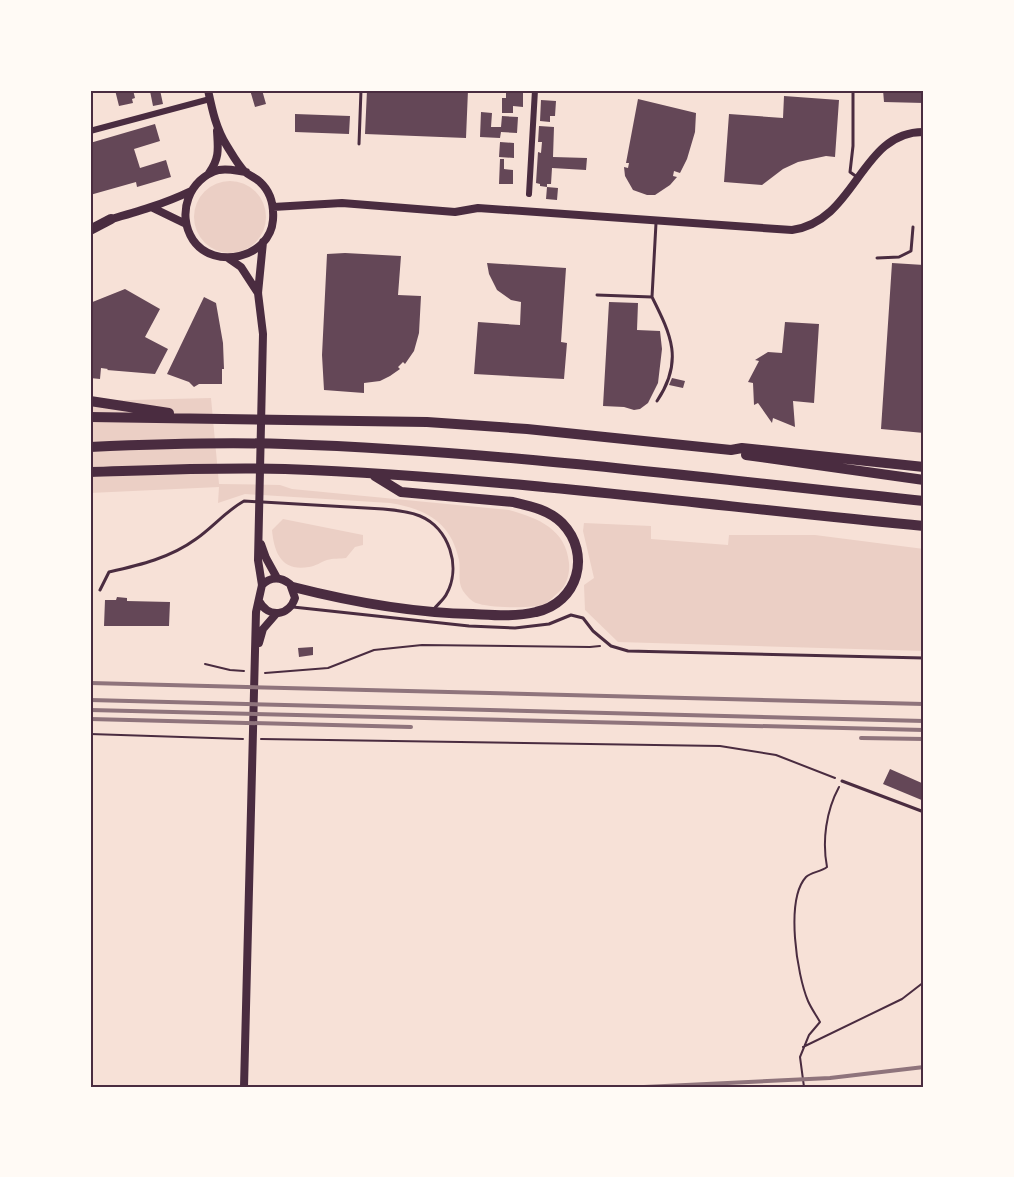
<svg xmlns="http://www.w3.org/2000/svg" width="1014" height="1177" font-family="Manrope,sans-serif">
  <rect width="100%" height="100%" fill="#f7e1d7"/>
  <path fill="#ebcfc5" d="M194 217a36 36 0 1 1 72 0a36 36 0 1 1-72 0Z
    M 211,398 L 219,484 L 280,485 L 292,489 L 509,510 C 538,518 566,529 569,563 C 570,573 567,585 559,592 C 555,595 549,602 545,604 C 532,609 490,608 476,603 C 472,602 466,595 463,591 C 457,581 461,571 459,560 C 451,522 426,509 390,503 L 245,494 L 218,503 L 219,487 L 90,493 L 90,401 Z
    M 283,519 L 363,535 L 363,545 L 355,547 L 346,558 C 340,559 333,558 327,560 C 321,562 316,566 309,567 C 282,572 274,553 272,530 Z
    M 584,523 L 651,526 L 651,539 L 728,545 L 729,535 L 815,535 L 924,549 L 924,651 L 618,642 L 585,610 L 584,585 L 594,578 L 583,531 Z"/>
  <path fill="#644757" d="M 115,90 L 133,90 L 135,98 L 132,99 L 133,103 L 119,106 Z
    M 154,90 L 160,90 L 163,104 L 153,106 L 150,91 Z
    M 250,90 L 262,90 L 266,104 L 255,107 Z
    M 367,90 L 468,90 L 466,138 L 365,134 Z
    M 506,90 L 523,91 L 523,107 L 513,106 L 513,113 L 502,113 L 502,98 L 506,98 Z
    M 883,90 L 924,90 L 924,103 L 884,102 Z
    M 784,96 L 839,100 L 835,157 L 826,156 L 798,162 L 783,169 L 762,185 L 724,182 L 729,114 L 783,118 Z
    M 638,99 L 696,113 L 695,132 L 687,159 L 680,173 L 674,171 L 673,176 L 677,177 L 670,185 L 655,195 L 647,195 L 633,190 L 625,176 L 624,167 L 628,168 L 629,163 L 626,163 Z
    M 541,100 L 556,101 L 555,116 L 550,116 L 550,122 L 540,121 Z
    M 481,112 L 492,113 L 491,127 L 501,127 L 502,116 L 518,117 L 517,133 L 501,132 L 500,138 L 480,137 Z
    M 295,114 L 350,116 L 349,134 L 295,132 Z
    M 155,124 L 160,141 L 134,149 L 140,168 L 166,160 L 171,177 L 137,187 L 136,182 L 90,195 L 90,143 Z
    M 539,126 L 554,127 L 553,157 L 587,158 L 586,170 L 552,168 L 551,184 L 547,184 L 547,187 L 540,186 L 540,184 L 536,183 L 538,152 L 541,153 L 542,142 L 538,142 Z
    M 500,142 L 514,143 L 514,158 L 499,157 Z
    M 500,159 L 504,159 L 504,169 L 513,170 L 513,184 L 499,184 Z
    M 547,187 L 558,188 L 557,200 L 546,199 Z
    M 345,253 L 401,256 L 398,295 L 421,296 L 419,333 L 414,351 L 405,364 L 403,362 L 398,367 L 400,369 L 390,376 L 380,381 L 364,383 L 364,393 L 324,390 L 322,355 L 327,254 Z
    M 487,263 L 566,268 L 561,342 L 567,343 L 564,379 L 474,374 L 478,322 L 520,325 L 521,302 L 511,300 L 497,290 L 489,274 Z
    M 892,263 L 924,265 L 924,433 L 881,429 Z
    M 125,289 L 160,309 L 145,337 L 168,349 L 155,374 L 107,370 L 108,369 L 101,368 L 100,379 L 90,378 L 90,303 Z
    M 204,297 L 216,303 L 223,343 L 224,369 L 222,369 L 222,384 L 199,384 L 194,387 L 189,382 L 167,374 Z
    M 609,302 L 638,303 L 637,330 L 660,331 L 662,349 L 658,383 L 648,403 L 640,409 L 634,410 L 624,407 L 603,406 Z
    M 785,322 L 819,324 L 814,403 L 793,401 L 795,427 L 773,418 L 772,423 L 758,403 L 754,405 L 753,383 L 748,382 L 759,361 L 755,360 L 768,352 L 782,353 Z
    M 672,378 L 685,381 L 683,388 L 669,385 Z
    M 117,597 L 127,598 L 127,601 L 170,602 L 169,626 L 104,626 L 105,600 L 116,600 Z
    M 313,647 L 313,655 L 299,657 L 298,648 Z
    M 890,769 L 924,784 L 924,801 L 883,784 Z"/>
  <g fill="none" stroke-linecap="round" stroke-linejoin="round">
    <path stroke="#4a2c40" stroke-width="2" d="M 205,664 L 230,670 L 244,671
      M 265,673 L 328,668 L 374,650 L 422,645 L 590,647 L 600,646
      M 90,734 L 243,739
      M 261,739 L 720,746 L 776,755 L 835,778
      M 803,1047 L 902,999 L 924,982
      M 804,1087 L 800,1057 L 809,1035 L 820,1022 C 816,1015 811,1008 808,1001 C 797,975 785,900 806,877 C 811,872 821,872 827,867 C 822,841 826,811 839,787"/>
    <path stroke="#4a2c40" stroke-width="3" d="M 853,90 L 853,146 L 850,172 L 857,177
      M 359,144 L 361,90
      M 877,258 L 899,257 L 911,251 L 913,227
      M 597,295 L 652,297 L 656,223
      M 652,297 C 671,335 684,361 657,401
      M 100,590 L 109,572 C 140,565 170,558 196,539 C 213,527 226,511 244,501 L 383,509 C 396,510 408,511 420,516 C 449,528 462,567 446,595 C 443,600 438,604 434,609
      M 293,607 L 469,626 L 515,628 L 549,624 L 571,615 L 583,618 L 593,631 L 611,646 L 628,651 L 924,658
      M 842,781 L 924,812"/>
    <path stroke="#4a2c40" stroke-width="6" d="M 90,131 L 210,99
      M 529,194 L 535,90"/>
    <path stroke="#4a2c40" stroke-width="8" d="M 208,90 C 212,109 216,129 227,146 C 232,154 238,165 245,172 C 250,176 256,178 260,182 C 271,192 274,206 273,220 C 270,258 214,271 193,240 C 176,214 189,178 219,170 C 228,168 237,171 246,172
      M 209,173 C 220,158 218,148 217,131
      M 273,207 L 342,203 L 455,212 L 478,208 L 792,230 C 857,221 860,131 924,132
      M 153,208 L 186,224
      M 108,220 C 136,212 164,204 191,191
      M 228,258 L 241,267 L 258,293
      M 261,544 L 266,558 L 277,578
      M 259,601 C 269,619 289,616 295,598 L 290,584 C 280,576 270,577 262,585
      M 259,643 L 263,629 L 276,614
      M 244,1087 L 256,612 L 262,585 L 258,560 L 263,334 L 258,293 L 263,242"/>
    <path stroke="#4a2c40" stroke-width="10" d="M 90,230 L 111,219
      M 90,401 L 169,413
      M 90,417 L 427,422 L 527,429 L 731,450 L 742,448 L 924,467
      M 90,447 C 155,444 220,442 285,444 C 499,451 712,479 924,501
      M 746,455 L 924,480
      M 90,472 C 155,470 220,467 285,469 C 499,477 711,506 924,526
      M 293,587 C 352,602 411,613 473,614 C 494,615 515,617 536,612 C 578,603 592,554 562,523 C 549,510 530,506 513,502 L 401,492 L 375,476"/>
    <path stroke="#8f747c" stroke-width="4" d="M 90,683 L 924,704
      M 90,700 L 924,721
      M 90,710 L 924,730
      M 90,719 L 411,727
      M 861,738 L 924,739
      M 644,1087 L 830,1078 L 924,1067"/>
  </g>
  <rect width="1014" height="1177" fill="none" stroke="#fffaf5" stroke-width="183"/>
  <rect x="92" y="92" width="830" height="994" fill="none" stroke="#4a2c40" stroke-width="2"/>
</svg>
